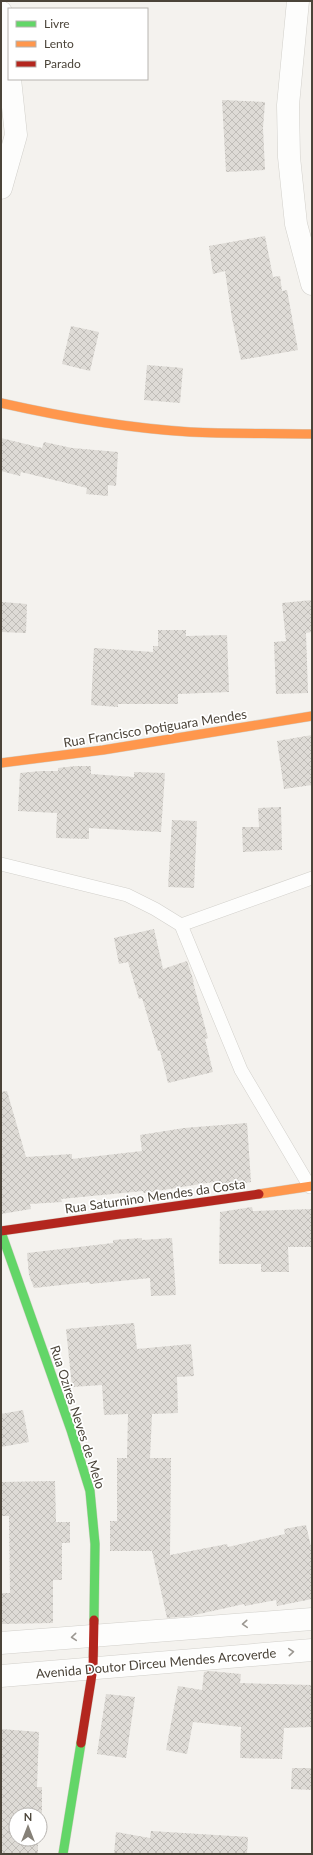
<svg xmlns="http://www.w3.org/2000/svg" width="313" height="1855" font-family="Lato,sans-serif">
  <defs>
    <pattern id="building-cross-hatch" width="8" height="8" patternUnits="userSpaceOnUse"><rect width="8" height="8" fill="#dedbd6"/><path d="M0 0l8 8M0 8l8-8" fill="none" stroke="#c0bdb8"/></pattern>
  </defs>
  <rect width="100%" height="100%" fill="#f4f2ee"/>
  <path fill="url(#building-cross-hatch)" d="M 222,100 L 265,102 L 263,128 L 265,170 L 226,172 Z
    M 265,236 L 273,277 L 280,276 L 282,291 L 287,290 L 298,350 L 241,360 L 232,318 L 225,271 L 213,274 L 209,246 Z
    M 71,326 L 99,332 L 90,371 L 62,364 Z
    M 147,365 L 183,368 L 180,403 L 144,400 Z
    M 1,438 L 42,448 L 44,442 L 72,448 L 118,452 L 116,486 L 108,485 L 108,496 L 86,494 L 87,488 L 21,472 L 20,476 L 1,471 Z
    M 312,600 L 312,632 L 306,633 L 308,693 L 276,694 L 274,642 L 286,641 L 282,603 Z
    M 2,602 L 27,604 L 26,633 L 1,632 Z
    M 158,630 L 186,630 L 186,636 L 227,635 L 229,692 L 178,694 L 178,704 L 118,704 L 118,707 L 91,705 L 94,648 L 153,652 L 153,646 L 158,646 Z
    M 312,735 L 312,785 L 284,789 L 277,741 Z
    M 76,766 L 91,766 L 91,774 L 134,777 L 134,772 L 165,773 L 161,832 L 89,828 L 89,839 L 56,838 L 57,813 L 18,811 L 20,773 L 41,771 L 58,771 L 58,768 Z
    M 281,807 L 282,850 L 243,852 L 242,827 L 259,827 L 258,808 Z
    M 172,820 L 197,821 L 194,888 L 168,887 Z
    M 154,929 L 163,969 L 187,961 L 194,982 L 193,982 L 208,1038 L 205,1039 L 213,1072 L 168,1083 L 160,1051 L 158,1051 L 142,998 L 139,999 L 128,962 L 119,964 L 114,938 Z
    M 7,1091 L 26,1157 L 72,1154 L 72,1159 L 142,1151 L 140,1135 L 184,1128 L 247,1123 L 251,1182 L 220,1187 L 220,1181 L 144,1193 L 143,1191 L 61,1199 L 62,1202 L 30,1204 L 31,1209 L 1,1214 L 1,1092 Z
    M 252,1207 L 253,1211 L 312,1209 L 312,1247 L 288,1247 L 289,1272 L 261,1272 L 261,1264 L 219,1264 L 220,1212 Z
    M 142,1238 L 142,1240 L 172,1238 L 176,1295 L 151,1296 L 150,1278 L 90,1284 L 89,1282 L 34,1288 L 29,1275 L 27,1253 L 113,1243 L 113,1240 Z
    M 134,1323 L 137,1349 L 191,1344 L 194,1376 L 177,1377 L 178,1413 L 152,1414 L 150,1458 L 171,1458 L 170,1555 L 227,1544 L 228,1547 L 285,1534 L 284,1529 L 306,1525 L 312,1551 L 312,1599 L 277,1606 L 276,1600 L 245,1606 L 244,1604 L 190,1616 L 167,1618 L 152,1551 L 110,1551 L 110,1521 L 117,1521 L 117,1458 L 127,1458 L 128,1414 L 104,1415 L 102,1385 L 72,1387 L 66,1329 Z
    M 23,1410 L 29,1442 L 1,1447 L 1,1414 Z
    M 55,1481 L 56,1522 L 70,1522 L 70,1543 L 62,1543 L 62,1580 L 53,1580 L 53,1623 L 1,1624 L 1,1593 L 10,1593 L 9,1516 L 1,1516 L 1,1482 Z
    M 210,1671 L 241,1674 L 240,1683 L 312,1685 L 312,1727 L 284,1728 L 282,1759 L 240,1758 L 241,1727 L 193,1722 L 187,1754 L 166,1750 L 178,1686 L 202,1690 L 204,1672 Z
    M 106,1694 L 135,1697 L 126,1758 L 97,1754 Z
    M 1,1729 L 39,1732 L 37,1787 L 42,1787 L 42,1823 L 40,1823 L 40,1815 L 16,1815 L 16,1839 L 38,1839 L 38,1854 L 1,1854 Z
    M 292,1768 L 312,1768 L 312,1790 L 291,1789 Z
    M 151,1831 L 248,1837 L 247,1854 L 114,1854 L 116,1832 L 150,1838 Z"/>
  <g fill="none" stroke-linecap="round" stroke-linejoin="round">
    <defs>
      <path id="lane" d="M 1,864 L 127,895 L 155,909 L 181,925 L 241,1070 L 310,1187
        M 181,925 L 312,878"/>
      <path id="street" d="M 298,1 L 288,105 L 289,157 L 296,224 L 312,284
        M 1,12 L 9,73
        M 1,188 L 16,135 L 10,79
        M 1,1643 L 312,1619
        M 1,1676 L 312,1650"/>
      <path id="fast" d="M 1,1232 L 71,1430 L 90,1491 L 95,1544 L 94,1620
        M 63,1854 L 81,1743"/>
      <path id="slow" d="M 1,403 C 63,417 126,428 190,432 C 231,434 271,433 312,434
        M 1,763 L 103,750 L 312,716
        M 259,1194 L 312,1186"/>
      <path id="jam" d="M 1,1231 L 259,1194
        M 81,1743 L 93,1668 L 94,1620"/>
    </defs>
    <use href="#lane" stroke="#d2d0cb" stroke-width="14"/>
    <use href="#street" stroke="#d2d0cb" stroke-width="23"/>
    <use href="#fast" stroke="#d3cfc5" stroke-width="10"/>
    <use href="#slow" stroke="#d3cfc5" stroke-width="10"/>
    <use href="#jam" stroke="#d3cfc5" stroke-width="10"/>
    <use href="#lane" stroke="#fdfdfc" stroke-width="13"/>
    <use href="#street" stroke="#fdfdfc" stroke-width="22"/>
    <use href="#fast" stroke="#63d668" stroke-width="9"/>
    <use href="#slow" stroke="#ff974d" stroke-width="9"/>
    <use href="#jam" stroke="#b3261e" stroke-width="9"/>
  </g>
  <defs><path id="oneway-chevron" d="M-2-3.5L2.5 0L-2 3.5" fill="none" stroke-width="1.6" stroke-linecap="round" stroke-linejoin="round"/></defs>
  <g stroke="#9b9791">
    <use href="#oneway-chevron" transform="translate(245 1624) rotate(176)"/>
    <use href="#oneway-chevron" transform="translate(74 1637) rotate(175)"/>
    <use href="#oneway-chevron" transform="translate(291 1652) rotate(-5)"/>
  </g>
  <g text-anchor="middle" stroke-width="3.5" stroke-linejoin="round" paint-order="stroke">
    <g font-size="13" fill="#4b4439" stroke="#fff">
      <text transform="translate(155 728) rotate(-9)" y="5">Rua Francisco Potiguara Mendes</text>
      <text transform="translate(155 1196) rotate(-8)" y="5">Rua Saturnino Mendes da Costa</text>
      <text transform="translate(78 1417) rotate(72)" y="5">Rua Ozires Neves de Melo</text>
      <text transform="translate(156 1663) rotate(-5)" y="5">Avenida Doutor Dirceu Mendes Arcoverde</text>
    </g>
  </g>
  <rect width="313" height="1855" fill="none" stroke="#4b4439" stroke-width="4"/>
  <rect x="8" y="8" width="140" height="72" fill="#ffffff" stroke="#b7b4b0"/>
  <rect x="16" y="21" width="20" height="6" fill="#63d668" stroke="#b7b4b0"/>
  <text x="44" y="28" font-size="12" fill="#4b4439">Livre</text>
  <rect x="16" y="41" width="20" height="6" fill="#ff974d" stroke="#b7b4b0"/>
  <text x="44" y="48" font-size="12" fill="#4b4439">Lento</text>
  <rect x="16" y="61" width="20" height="6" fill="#b3261e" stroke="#b7b4b0"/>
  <text x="44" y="68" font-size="12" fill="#4b4439">Parado</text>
  <g transform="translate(28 1827)"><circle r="19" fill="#ffffff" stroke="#b7b4b0"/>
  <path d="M0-3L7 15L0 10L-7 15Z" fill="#868178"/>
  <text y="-6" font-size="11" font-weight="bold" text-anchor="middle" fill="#4b4439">N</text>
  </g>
</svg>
